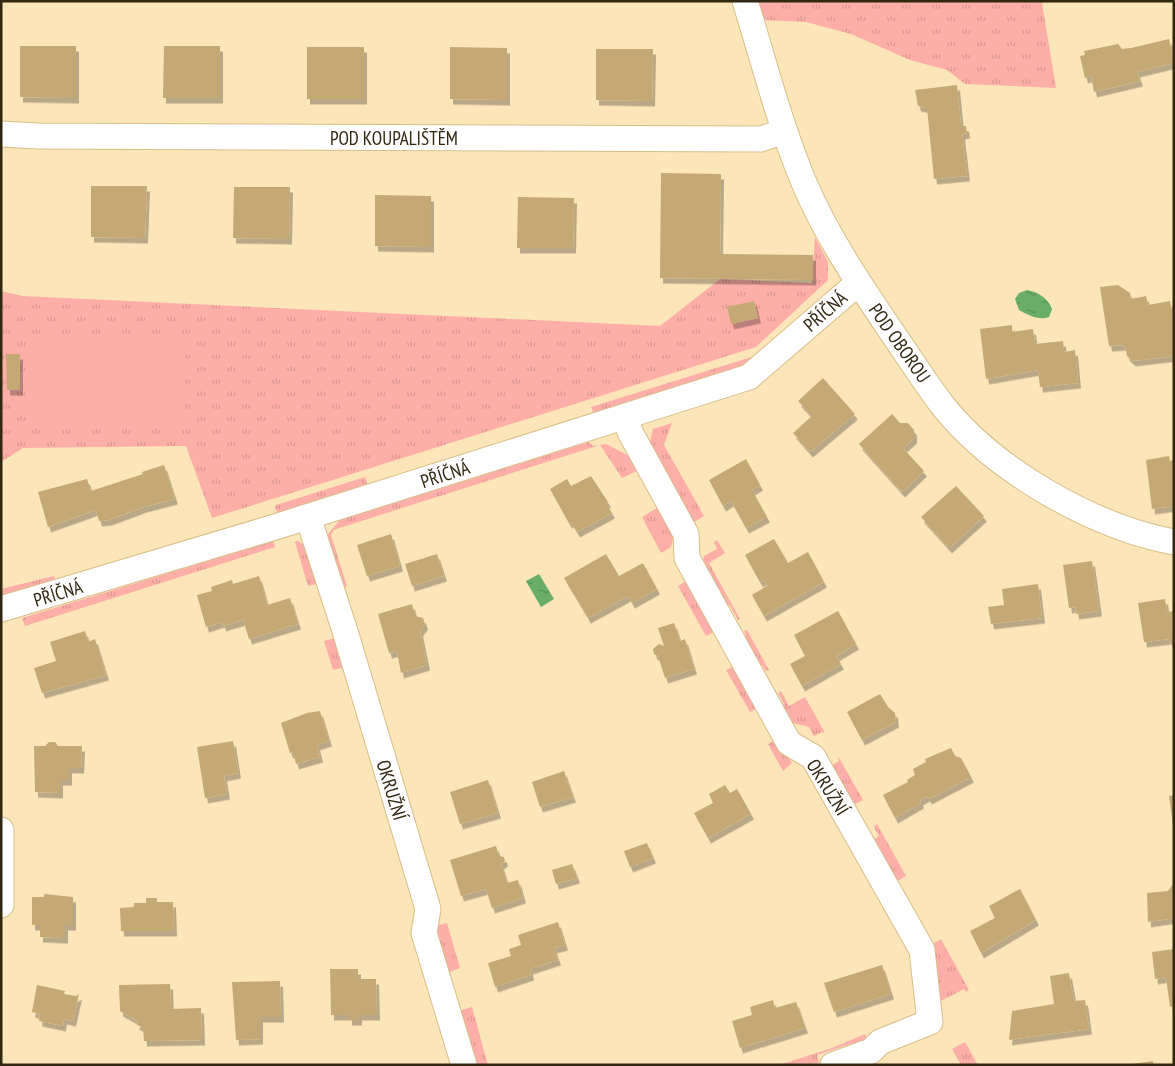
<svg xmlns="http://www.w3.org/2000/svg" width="1175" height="1066" font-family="'PT Sans Narrow',sans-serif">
  <defs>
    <pattern id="grass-tufts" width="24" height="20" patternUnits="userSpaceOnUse" patternTransform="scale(1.25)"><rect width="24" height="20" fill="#feaea9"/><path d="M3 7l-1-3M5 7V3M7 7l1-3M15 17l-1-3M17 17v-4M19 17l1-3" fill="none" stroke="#da9690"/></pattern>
    <pattern id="water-ripples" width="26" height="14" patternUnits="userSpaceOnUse" patternTransform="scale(1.25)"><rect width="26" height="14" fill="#69ad68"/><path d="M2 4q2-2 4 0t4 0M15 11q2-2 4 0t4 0" fill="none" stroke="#578d54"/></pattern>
    <filter id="shadow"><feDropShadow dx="3" dy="5.5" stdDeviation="0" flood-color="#0004"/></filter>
  </defs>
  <rect width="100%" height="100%" fill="#fce5b9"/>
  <path fill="url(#grass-tufts)" d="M 755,1 L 1052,1 L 1042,3 L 1056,88 L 965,84 L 947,70 L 910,60 L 851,34 L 806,22 L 761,20 Z
    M 815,237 L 828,262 L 828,280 L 756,347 L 212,518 L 186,446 L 23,448 L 1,462 L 1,291 L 22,296 L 660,326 L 720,279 L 812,283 Z
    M 758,355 L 735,369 L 594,414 L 591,407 Z
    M 672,423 L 664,445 L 704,516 L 694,522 L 650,442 L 653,429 Z
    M 589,442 L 593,446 L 606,444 L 635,459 L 641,469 L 622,478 L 600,445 L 333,530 L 331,535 L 347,586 L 342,588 L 329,549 L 328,534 L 340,520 Z
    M 365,477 L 367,484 L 278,513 L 275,508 L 276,505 Z
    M 659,507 L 675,530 L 671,547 L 661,553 L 642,517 Z
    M 717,540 L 725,553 L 709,563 L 740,619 L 738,620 L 729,604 L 721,608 L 702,567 L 704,556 L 717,549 L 714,542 Z
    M 273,541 L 275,547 L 25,626 L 22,618 Z
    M 297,541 C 313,545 314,570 317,584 L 308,586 L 295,542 Z
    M 54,576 L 55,582 L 1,597 L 1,589 Z
    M 686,581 L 716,631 L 706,636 L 678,586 Z
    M 747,630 L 769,670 L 766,671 L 762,665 L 755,668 L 739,640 L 746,636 L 744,631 Z
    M 335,638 L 350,666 L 333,670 L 324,641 Z
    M 735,666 L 758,708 L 750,712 L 726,670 Z
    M 781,691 L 789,706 L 805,697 L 825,733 L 822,732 L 814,736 L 809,727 L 785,721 L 777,708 L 784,704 L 778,693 Z
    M 775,740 L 779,741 L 792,763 L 783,771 L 768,744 Z
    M 838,756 L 863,800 L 853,805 L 831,766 L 839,761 Z
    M 877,824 L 906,876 L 896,882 L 872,841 L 879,836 L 874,827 Z
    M 447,923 L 460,968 L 447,973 L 434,929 L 438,928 L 438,925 Z
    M 941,939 L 969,990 L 966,992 L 964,989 L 941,1001 L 937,999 L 931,945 Z
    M 472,1007 L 488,1065 L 475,1065 L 458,1011 Z
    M 865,1034 L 869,1044 L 852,1049 L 850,1044 L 817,1055 L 819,1063 L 779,1065 L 832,1048 Z
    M 965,1042 L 978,1065 L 961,1065 L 952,1049 Z"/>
  <path fill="#feaea9" d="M 184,338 L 185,421 L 31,422 L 30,339 Z"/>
  <path fill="url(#water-ripples)" d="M 1027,290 C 1038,292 1048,298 1052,309 L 1049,317 C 1039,321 1028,315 1019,310 L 1015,299 L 1019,293 Z
    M 539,574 L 554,599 L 541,607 L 526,581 Z"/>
  <path fill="#c4a974" filter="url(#shadow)" d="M 1169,39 L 1174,63 L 1137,72 L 1140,81 L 1094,92 L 1091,76 L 1085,78 L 1080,56 L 1085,55 L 1084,51 L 1118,44 L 1122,49 L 1131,48 Z
    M 20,46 L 76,46 L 76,98 L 20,97 Z
    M 164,46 L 220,46 L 220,98 L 163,98 Z
    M 307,47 L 364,47 L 364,99 L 307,99 Z
    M 450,47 L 507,48 L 507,100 L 450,99 Z
    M 596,49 L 653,49 L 652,101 L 596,100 Z
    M 957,85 L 961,126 L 966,126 L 967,133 L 962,134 L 967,176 L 934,179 L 927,108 L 918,106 L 915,90 Z
    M 661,173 L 721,174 L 720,254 L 813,255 L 813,280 L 660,278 Z
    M 91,186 L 147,186 L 145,238 L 91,237 Z
    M 234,187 L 290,187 L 289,239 L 233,238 Z
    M 375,195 L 431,196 L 431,247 L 375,246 Z
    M 518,197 L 574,198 L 573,248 L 517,248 Z
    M 1118,285 L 1130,293 L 1131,299 L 1146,296 L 1148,305 L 1170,301 L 1174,323 L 1174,356 L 1133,361 L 1127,356 L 1125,345 L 1109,346 L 1100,287 Z
    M 754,301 L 758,318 L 731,324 L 727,307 Z
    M 1012,325 L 1012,332 L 1033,329 L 1035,344 L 1063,341 L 1064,352 L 1075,350 L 1078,383 L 1040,387 L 1038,370 L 986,379 L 980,329 Z
    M 6,354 L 20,354 L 20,390 L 7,390 Z
    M 823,378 L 855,414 L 810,452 L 793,433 L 812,416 L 798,401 Z
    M 892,414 L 900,423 L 908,423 L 914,430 L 914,438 L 903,448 L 924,471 L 902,492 L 859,444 Z
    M 1169,456 L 1170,461 L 1174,460 L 1174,506 L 1152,509 L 1146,460 Z
    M 746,459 L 760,485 L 752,490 L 767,517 L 746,528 L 731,501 L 723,506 L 709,480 Z
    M 164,465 L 175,499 L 144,507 L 109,520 L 99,521 L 96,510 L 48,527 L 38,492 L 87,479 L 91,491 L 143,474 L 142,472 Z
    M 591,476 L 608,502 L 606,503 L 612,513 L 577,532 L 571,522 L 569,523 L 550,489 L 567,479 L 571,486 Z
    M 956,486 L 984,516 L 949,548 L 921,517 Z
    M 391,534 L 400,566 L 367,576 L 357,545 Z
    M 774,539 L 788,563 L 808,552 L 824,582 L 764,616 L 752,595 L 767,586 L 764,580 L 760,582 L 745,555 Z
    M 437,554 L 444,576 L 412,586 L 405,564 Z
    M 606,554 L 619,576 L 643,563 L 657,589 L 632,603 L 628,596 L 588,618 L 564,578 Z
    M 1092,561 L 1099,611 L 1076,614 L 1075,607 L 1069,608 L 1063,565 Z
    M 259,576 L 267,605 L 290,598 L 298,624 L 249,639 L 243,620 L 223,626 L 222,622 L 206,627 L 197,595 L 212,591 L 211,587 L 232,580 L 233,584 Z
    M 1038,584 L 1042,618 L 991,624 L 988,607 L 1004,605 L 1002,589 Z
    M 1165,599 L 1167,612 L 1174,611 L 1174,643 L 1170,643 L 1169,639 L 1144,642 L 1138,603 Z
    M 412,604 L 415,616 L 423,618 L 425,624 L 420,631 L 427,665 L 401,673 L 397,651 L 389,653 L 378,614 Z
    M 838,611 L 856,644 L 836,656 L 841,664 L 802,686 L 790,664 L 805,656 L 794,635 Z
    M 674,623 L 680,641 L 685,639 L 694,669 L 665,678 L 658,656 L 654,654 L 653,649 L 659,644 L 664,646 L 658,628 Z
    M 85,631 L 88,642 L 95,639 L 106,675 L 42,693 L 34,668 L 56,661 L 50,642 Z
    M 880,694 L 888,707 L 895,713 L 896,722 L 862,740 L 847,712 Z
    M 320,711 L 329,741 L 317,745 L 320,757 L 296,764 L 293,752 L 290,753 L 281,723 L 307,713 Z
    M 233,741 L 238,773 L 224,776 L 227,794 L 205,798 L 197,747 Z
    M 49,742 L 55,742 L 58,746 L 82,746 L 81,768 L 69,768 L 69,780 L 60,780 L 60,793 L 35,792 L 34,746 L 45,746 Z
    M 951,748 L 955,756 L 961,758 L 971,777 L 929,799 L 927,796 L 920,800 L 921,803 L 895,818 L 883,795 L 908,782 L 907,780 L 915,775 L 913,769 L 926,762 L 925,759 Z
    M 564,771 L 573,797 L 540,807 L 532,782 Z
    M 488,780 L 498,813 L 460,824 L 450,792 Z
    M 725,785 L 730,793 L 737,789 L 751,814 L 708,838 L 694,813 L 713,803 L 709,794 Z
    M 1174,795 L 1174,825 L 1173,825 L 1169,796 Z
    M 647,843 L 653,858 L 630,867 L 624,851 Z
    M 496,846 L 499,856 L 504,857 L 505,861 L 501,864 L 507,883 L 518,880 L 523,898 L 492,908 L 486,889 L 461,896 L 450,860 Z
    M 572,864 L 577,878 L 556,884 L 552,870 Z
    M 1174,883 L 1174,918 L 1148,922 L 1147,893 L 1168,891 Z
    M 1020,889 L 1036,920 L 981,953 L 970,931 L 995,918 L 989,906 Z
    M 44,894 L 73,897 L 73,925 L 65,925 L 65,938 L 40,937 L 40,925 L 32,925 L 32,897 L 44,897 Z
    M 146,898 L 157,898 L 157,902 L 173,902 L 174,931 L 121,931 L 120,908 L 134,907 L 134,903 L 146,903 Z
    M 558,922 L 565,945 L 554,948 L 558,960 L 530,969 L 531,975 L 495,987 L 488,963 L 511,956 L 509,949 L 521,945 L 518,935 Z
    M 1174,949 L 1174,1006 L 1170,1007 L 1166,977 L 1155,979 L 1152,952 Z
    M 882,965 L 891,994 L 834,1012 L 824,983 Z
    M 330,969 L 358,969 L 358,979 L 376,979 L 377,1015 L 359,1015 L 359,1020 L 349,1020 L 349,1015 L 331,1015 Z
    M 1069,973 L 1074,1001 L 1085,1000 L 1089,1029 L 1009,1040 L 1012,1011 L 1054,1004 L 1050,976 Z
    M 280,981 L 281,1017 L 260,1017 L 260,1039 L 236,1040 L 232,982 Z
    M 170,984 L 171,1009 L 201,1008 L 202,1040 L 144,1041 L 143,1028 L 136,1024 L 138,1021 L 120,1011 L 119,985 Z
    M 37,985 L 65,991 L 64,994 L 76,996 L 79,994 L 73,1021 L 64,1019 L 63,1026 L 39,1021 L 40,1014 L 32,1012 Z
    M 773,1000 L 775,1008 L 796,1002 L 805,1028 L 740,1048 L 732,1021 L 752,1015 L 750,1007 Z
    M 1153,1061 L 1154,1065 L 1132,1065 L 1132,1064 Z"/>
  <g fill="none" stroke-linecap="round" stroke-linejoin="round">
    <defs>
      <path id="minor" d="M 745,1 C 764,62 780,126 805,185 C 827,236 858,282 889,328 C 907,354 924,381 943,406 C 994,470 1093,527 1174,542
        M 1,134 L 38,136 L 761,139 L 785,131
        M 626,418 L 630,432 L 686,534 L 687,558 L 789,743 L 813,757 L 922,950 L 930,1022 L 880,1042 L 871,1051 L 833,1065
        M 308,517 L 345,631 L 428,909 L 424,933 L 464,1065
        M 1,609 L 275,527 L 749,377 L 858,283
        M 1,830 L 1,905"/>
    </defs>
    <use href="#minor" stroke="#d8bd87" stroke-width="27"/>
    <use href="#minor" stroke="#fff" stroke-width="25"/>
  </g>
  <g text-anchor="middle" stroke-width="4.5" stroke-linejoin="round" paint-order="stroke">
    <g font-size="19" fill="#312610" stroke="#fff">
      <text x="394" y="145">POD KOUPALIŠTĚM</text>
      <text transform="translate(825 311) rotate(-41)" y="7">PŘÍČNÁ</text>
      <text transform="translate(900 343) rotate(55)" y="7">POD OBOROU</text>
      <text transform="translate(445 474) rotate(-18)" y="7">PŘÍČNÁ</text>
      <text transform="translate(58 593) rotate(-17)" y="7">PŘÍČNÁ</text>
      <text transform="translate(828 787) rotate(58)" y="7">OKRUŽNÍ</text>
      <text transform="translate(392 790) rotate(73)" y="7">OKRUŽNÍ</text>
    </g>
  </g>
  <rect width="1175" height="1066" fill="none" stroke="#312610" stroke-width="5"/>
</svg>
